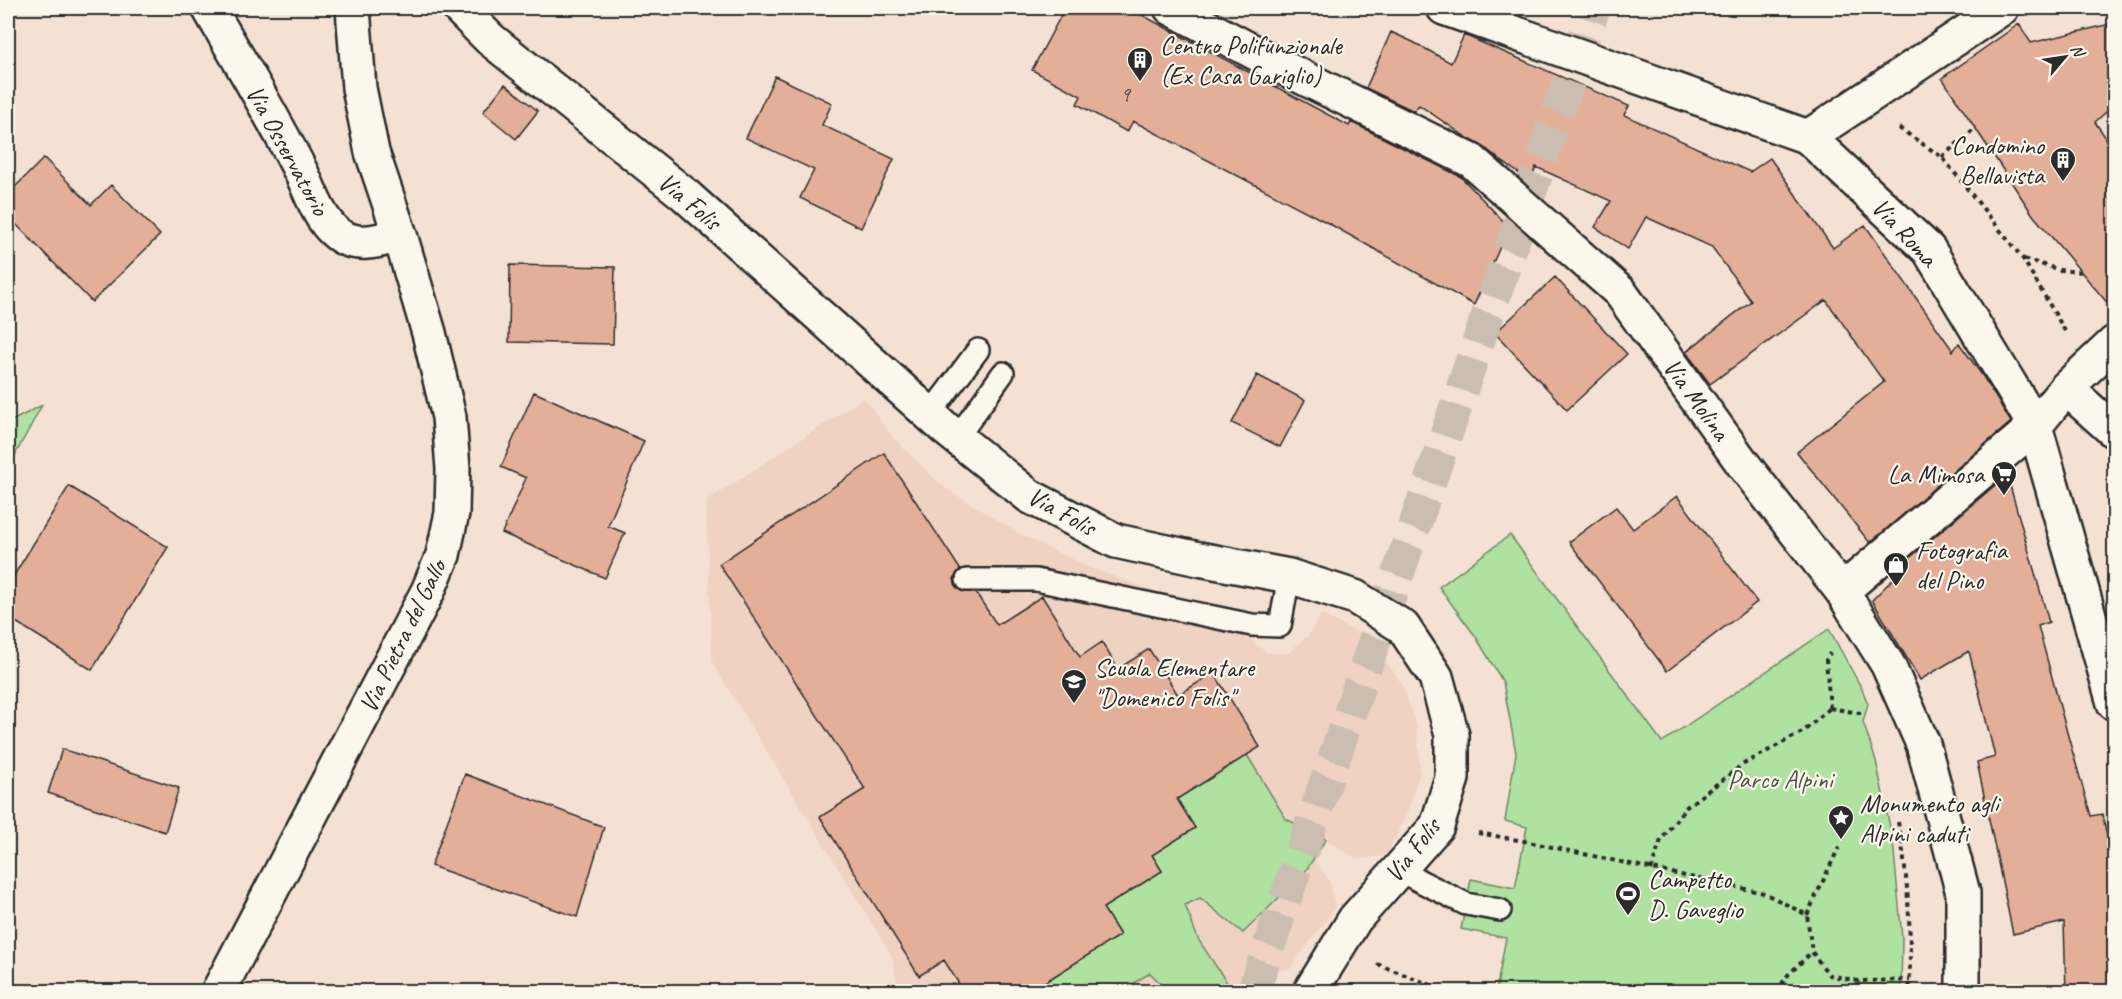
<svg xmlns="http://www.w3.org/2000/svg" width="2122" height="999" font-family="Caveat,sans-serif">
  <rect width="100%" height="100%" fill="#f4e1d3"/>
  <filter id="ink" filterUnits="userSpaceOnUse"><feTurbulence type="fractalNoise" baseFrequency=".0167" numOctaves="2"/><feDisplacementMap in="SourceGraphic" scale="12" xChannelSelector="R" yChannelSelector="G"/><feConvolveMatrix kernelMatrix="1 2 1 2 8 2 1 2 1" color-interpolation-filters="sRGB"/></filter>
  <g filter="url(#ink)">
    <path fill="#efd2c2" d="M 864,398 L 893,438 L 942,486 L 1020,534 L 1090,568 L 1152,590 L 1238,611 L 1252,625 L 1251,640 L 1268,653 L 1288,653 L 1308,636 L 1321,614 L 1370,639 L 1402,684 L 1417,727 L 1420,772 L 1406,816 L 1386,856 L 1357,859 L 1326,840 L 1315,860 L 1330,882 L 1335,907 L 1290,969 L 1274,971 L 1257,965 L 1244,988 L 1249,991 L 898,991 L 892,956 L 712,662 L 706,501 Z"/>
    <path fill="#afe1a1" stroke="#6d8666" stroke-width="1.5" d="M 42,405 L 8,468 L 8,423 Z
      M 1510,535 L 1662,742 L 1829,629 L 1862,689 L 1868,704 L 1863,722 L 1876,761 L 1893,841 L 1902,938 L 1901,991 L 1496,991 L 1506,938 L 1461,929 L 1471,879 L 1515,888 L 1527,827 L 1505,821 L 1516,753 L 1503,682 L 1476,637 L 1439,587 Z
      M 1247,755 L 1286,819 L 1326,839 L 1305,872 L 1243,933 L 1200,898 L 1185,905 L 1198,939 L 1231,989 L 1235,991 L 1168,991 L 1150,973 L 1121,991 L 1029,992 L 1120,935 L 1103,908 L 1162,871 L 1152,855 L 1195,828 L 1177,799 Z"/>
    <path fill="#e4af99" stroke="#2b2b2b" stroke-width="1.5" d="M 1065,8 L 1129,8 L 1349,126 L 1351,122 L 1461,177 L 1509,227 L 1474,305 L 1328,223 L 1133,121 L 1127,132 L 1077,104 L 1081,96 L 1032,70 Z
      M 2115,23 L 2115,104 L 2095,122 L 2115,151 L 2115,312 L 2033,215 L 1942,78 L 2019,24 L 2031,43 Z
      M 1391,32 L 1413,42 L 1451,63 L 1464,35 L 1629,106 L 1624,115 L 1750,172 L 1770,158 L 1833,248 L 1865,225 L 1953,351 L 1959,343 L 1984,378 L 2011,422 L 1870,543 L 1797,452 L 1884,382 L 1826,300 L 1710,384 L 1686,352 L 1751,301 L 1712,247 L 1646,217 L 1628,249 L 1595,227 L 1611,201 L 1536,167 L 1530,181 L 1500,160 L 1484,147 L 1466,137 L 1419,105 L 1414,111 L 1366,88 Z
      M 775,76 L 832,103 L 822,125 L 894,159 L 861,228 L 800,198 L 814,170 L 746,138 Z
      M 505,84 L 538,111 L 516,139 L 483,112 Z
      M 44,158 L 91,205 L 111,185 L 160,235 L 92,302 L 8,216 L 8,194 Z
      M 510,265 L 615,267 L 613,344 L 509,342 Z
      M 1555,277 L 1627,354 L 1567,410 L 1495,333 Z
      M 1257,375 L 1305,400 L 1280,447 L 1232,423 Z
      M 534,392 L 644,441 L 608,526 L 625,533 L 605,578 L 502,533 L 526,478 L 501,467 Z
      M 884,453 L 960,569 L 954,579 L 956,587 L 961,591 L 976,593 L 997,625 L 1042,596 L 1080,657 L 1102,642 L 1118,669 L 1149,649 L 1178,695 L 1214,673 L 1260,747 L 1177,799 L 1195,828 L 1152,855 L 1162,871 L 1103,908 L 1120,935 L 1029,992 L 964,992 L 944,960 L 919,976 L 820,817 L 865,789 L 719,564 Z
      M 2007,475 L 2049,622 L 2038,626 L 2068,736 L 2091,816 L 2102,814 L 2115,871 L 2115,992 L 2066,992 L 2064,922 L 2013,934 L 1977,762 L 1995,757 L 1969,651 L 1920,680 L 1872,600 L 1896,576 L 1893,572 Z
      M 69,486 L 168,547 L 92,670 L 8,617 L 8,585 Z
      M 1677,496 L 1757,602 L 1667,671 L 1569,542 L 1616,507 L 1633,529 Z
      M 62,749 L 179,788 L 165,832 L 48,793 Z
      M 465,774 L 604,827 L 577,917 L 431,866 Z"/>
    <g fill="none" stroke-linecap="round" stroke-linejoin="round">
      <path stroke="#ccbdb1" stroke-width="33" stroke-dasharray="33 16" stroke-linecap="butt" d="M 1253,992 L 1594,8"/>
      <defs>
        <path id="lane" d="M 930,414 L 978,350
          M 957,438 L 1003,373
          M 967,580 L 1036,580 L 1252,625 L 1280,626 L 1289,576
          M 1398,870 L 1466,904 L 1500,910"/>
        <path id="street" d="M 209,8 C 240,62 273,116 301,172 C 311,192 318,217 335,232 C 354,249 379,241 400,235
          M 1171,8 L 1282,67 L 1472,161 L 1620,292 L 1743,464 L 1842,591
          M 1808,137 L 2002,8
          M 2066,388 L 2114,431
          M 2035,426 L 2066,388 L 2114,343
          M 218,992 L 428,591 L 443,555 L 452,513 L 453,469 L 449,417 L 429,333 L 400,235 L 372,152 L 359,88 L 353,8"/>
        <path id="secondary" d="M 459,8 L 490,39 L 684,194 L 947,430 L 1029,496 L 1116,541 L 1199,559 L 1289,576 L 1355,597 L 1403,627 L 1436,677 L 1452,735 L 1452,778 L 1437,826 L 1355,919 L 1310,992
          M 1444,8 L 1808,137 L 1929,250 L 2035,426 L 2114,703
          M 1963,992 L 1963,893 L 1923,744 L 1888,665 L 1842,591 L 2035,426"/>
      </defs>
      <use href="#lane" stroke="#2b2b2b" stroke-width="26"/>
      <use href="#street" stroke="#2b2b2b" stroke-width="38"/>
      <use href="#secondary" stroke="#2b2b2b" stroke-width="38"/>
      <path stroke="#2b2b2b" stroke-width="4" stroke-dasharray="4.5 4.5" stroke-linecap="butt" d="M 1899,128 L 1942,157 L 2023,259 L 2065,331
        M 1942,157 L 1975,128
        M 2024,259 L 2060,270 L 2081,272
        M 1830,708 L 1865,714
        M 1830,708 L 1826,660 L 1830,653
        M 1898,822 C 1908,874 1912,938 1909,992
        M 1478,833 L 1524,841 L 1764,893 L 1807,915 L 1812,952 L 1829,975 L 1858,981 L 1910,980
        M 1651,870 L 1661,840 L 1685,808 L 1742,765 L 1804,731 L 1830,708
        M 1807,915 L 1839,847
        M 1377,964 L 1449,992
        M 1777,992 L 1786,977 L 1812,952
        M 1856,992 L 1858,981"/>
      <use href="#lane" stroke="#fbf7ec" stroke-width="21"/>
      <use href="#street" stroke="#fbf7ec" stroke-width="33"/>
      <use href="#secondary" stroke="#fbf7ec" stroke-width="33"/>
    </g>
  </g>
  <defs>
    <symbol id="building-pin" viewBox="-11 -11 22 30"><path d="M0 17L-7.5 6A9.5 9.5 0 1 1 7.5 6Z" fill="#2b2b2b" stroke="#fbf7ec"/><path d="M-4-6H4V6H1V3H-1V6H-4ZM-2.5-4.3h1.7v1.8h-1.7ZM.8-4.3h1.7v1.8H.8ZM-2.5-1h1.7V.8h-1.7ZM.8-1h1.7V.8H.8Z" fill="#fff"/></symbol>
    <symbol id="supermarket-pin" viewBox="-11 -11 22 30"><path d="M0 17L-7.5 6A9.5 9.5 0 1 1 7.5 6Z" fill="#2b2b2b" stroke="#fbf7ec"/><path d="M-6-5.5h2.5l.6 2H6L4.5 2H-2.5L-4.4-4H-6ZM-1.5 3.2a1.3 1.3 0 1 0 .1 0ZM3 3.2a1.3 1.3 0 1 0 .1 0Z" fill="#fff"/></symbol>
    <symbol id="shop-pin" viewBox="-11 -11 22 30"><path d="M0 17L-7.5 6A9.5 9.5 0 1 1 7.5 6Z" fill="#2b2b2b" stroke="#fbf7ec"/><path d="M-5-2.5h2.3a2.7 3.5 0 0 1 5.4 0H5L5.5 6h-11ZM-1.5-2.5h3a1.5 2.3 0 0 0-3 0Z" fill="#fff"/></symbol>
    <symbol id="school-pin" viewBox="-11 -11 22 30"><path d="M0 17L-7.5 6A9.5 9.5 0 1 1 7.5 6Z" fill="#2b2b2b" stroke="#fbf7ec"/><path d="M0-5L7-2L0 1L-7-2ZM-4 1L0 2.5L4 1V4Q0 6-4 4Z" fill="#fff"/></symbol>
    <symbol id="sight-pin" viewBox="-11 -11 22 30"><path d="M0 17L-7.5 6A9.5 9.5 0 1 1 7.5 6Z" fill="#2b2b2b" stroke="#fbf7ec"/><path d="M0-6L1.8-2.2L6-1.7L2.9 1.2L3.7 5.4L0 3.3L-3.7 5.4L-2.9 1.2L-6-1.7L-1.8-2.2Z" fill="#fff"/></symbol>
    <symbol id="stadium-pin" viewBox="-11 -11 22 30"><path d="M0 17L-7.5 6A9.5 9.5 0 1 1 7.5 6Z" fill="#2b2b2b" stroke="#fbf7ec"/><path d="M0-5a6.5 5 0 1 0 0 10a6.5 5 0 1 0 0-10ZM-3.5-1.8h7v3.6h-7Z" fill="#fff"/></symbol>
  </defs>
  <g fill-rule="evenodd">
    <use href="#building-pin" x="1125" y="45" width="30" height="40"/>
    <use href="#building-pin" x="2048" y="145" width="30" height="40"/>
    <use href="#supermarket-pin" x="1989" y="459" width="30" height="40"/>
    <use href="#shop-pin" x="1881" y="550" width="30" height="40"/>
    <use href="#school-pin" x="1059" y="667" width="30" height="40"/>
    <use href="#sight-pin" x="1826" y="803" width="30" height="40"/>
    <use href="#stadium-pin" x="1613" y="879" width="30" height="40"/>
  </g>
  <g text-anchor="middle" stroke-width="4.5" stroke-linejoin="round" paint-order="stroke">
    <g font-size="22" fill="#594c46">
      <text x="1125" y="101">9</text>
    </g>
    <g font-size="26" fill="#2b2b2b" stroke="#fbf7ec" text-anchor="start">
      <text x="1160" y="54">Centro Polifunzionale<tspan x="1160" dy="30">(Ex Casa Gariglio)</tspan></text>
      <text x="2044" y="154" text-anchor="end">Condomino<tspan x="2044" dy="30">Bellavista</tspan></text>
      <text x="1984" y="483" text-anchor="end">La Mimosa</text>
      <text x="1916" y="559">Fotografia<tspan x="1916" dy="30">del Pino</tspan></text>
      <text x="1094" y="676">Scuola Elementare<tspan x="1094" dy="30">"Domenico Folis"</tspan></text>
      <text x="1860" y="812">Monumento agli<tspan x="1860" dy="30">Alpini caduti</tspan></text>
      <text x="1648" y="888">Campetto<tspan x="1648" dy="30">D. Gaveglio</tspan></text>
    </g>
    <g font-size="26" fill="#2b2b2b" stroke="#fbf7ec">
      <text transform="translate(288 150) rotate(61)" y="9">Via Osservatorio</text>
      <text transform="translate(690 201) rotate(40)" y="9">Via Folis</text>
      <text transform="translate(1905 232) rotate(47)" y="9">Via Roma</text>
      <text transform="translate(1697 399) rotate(54)" y="9">Via Molina</text>
      <text transform="translate(1062 511) rotate(29)" y="9">Via Folis</text>
      <text transform="translate(402 636) rotate(-64)" y="9">Via Pietra del Gallo</text>
      <text transform="translate(1412 850) rotate(-52)" y="9">Via Folis</text>
    </g>
    <g font-size="26" fill="#4c5848" stroke="#fbf7ec">
      <text x="1780" y="788">Parco Alpini</text>
    </g>
  </g>
  <rect width="2122" height="999" fill="none" stroke="#fbf7ec" stroke-width="30"/>
  <rect x="15" y="15" width="2092" height="969" fill="none" stroke="#2b2b2b" stroke-width="2" filter="url(#ink)"/>
  <g transform="translate(2065 57) rotate(61)" stroke="#fbf7ec" stroke-width="4.5" paint-order="stroke">
  <path d="M0-4.5L10 22L0 15L-10 22Z" fill="#2b2b2b"/>
  <text y="-9" font-size="16" font-weight="bold" text-anchor="middle" fill="#2b2b2b">N</text>
  </g>
</svg>
